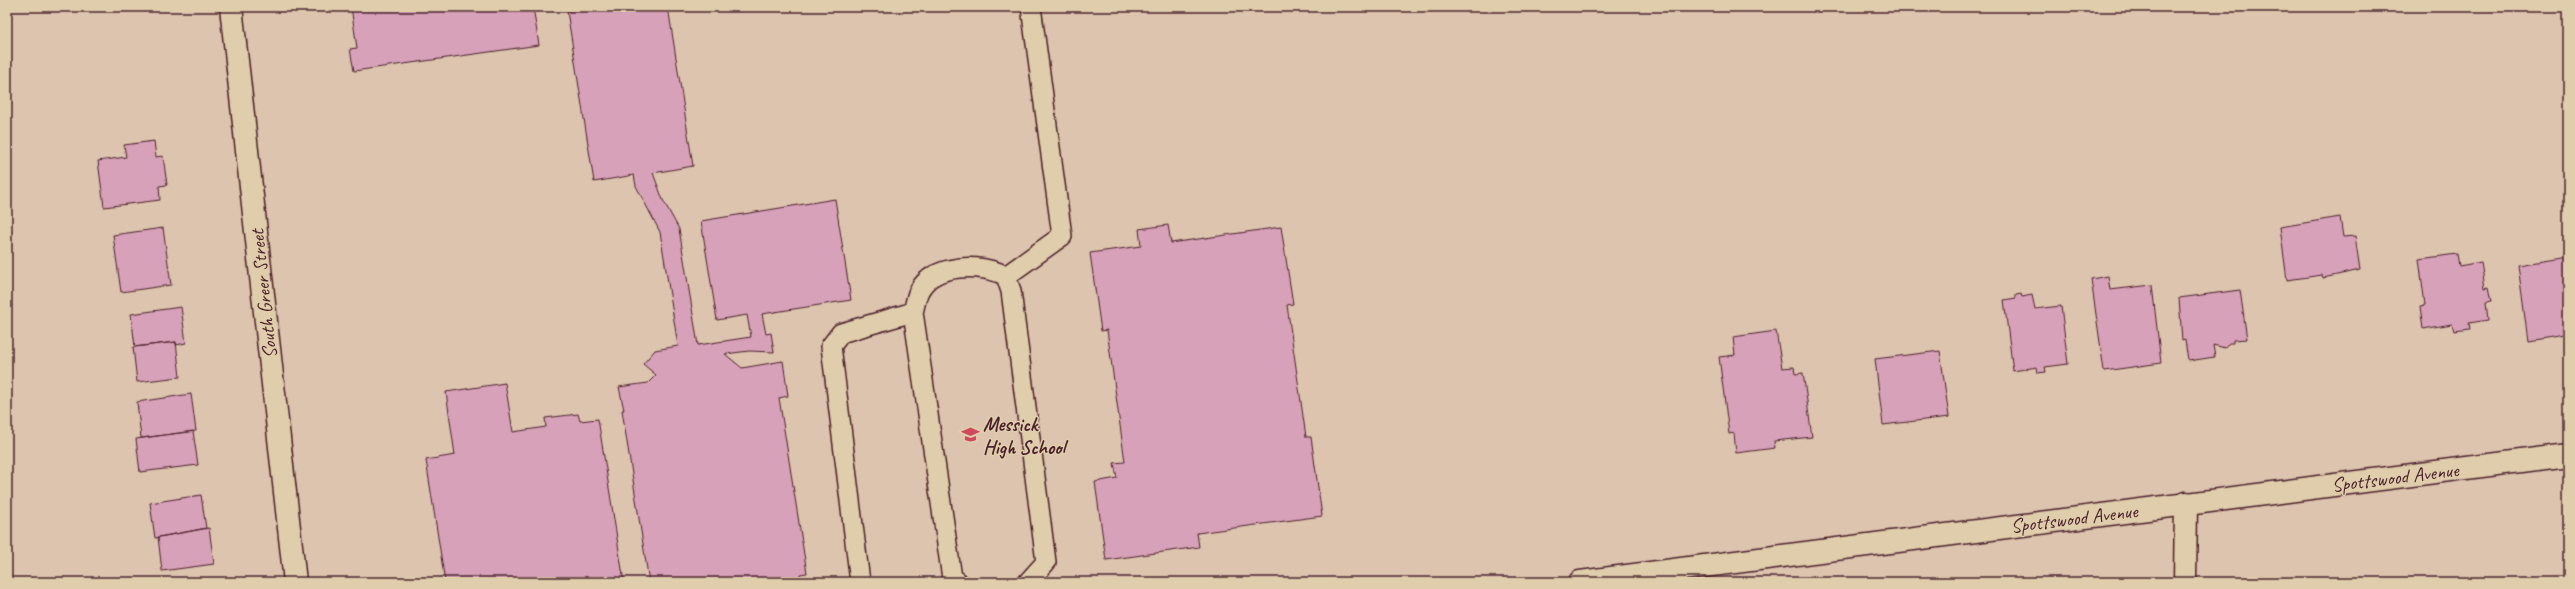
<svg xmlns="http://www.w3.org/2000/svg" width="2575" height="589" font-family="Caveat,sans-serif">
  <rect width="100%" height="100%" fill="#ddc4ae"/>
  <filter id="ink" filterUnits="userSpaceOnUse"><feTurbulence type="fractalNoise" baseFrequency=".025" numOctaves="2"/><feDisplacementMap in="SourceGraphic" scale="8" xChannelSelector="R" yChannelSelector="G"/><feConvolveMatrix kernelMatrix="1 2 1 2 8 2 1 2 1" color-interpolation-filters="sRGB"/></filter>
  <g filter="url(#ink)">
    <path fill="#d7a2b9" stroke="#4a1f2b" d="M 351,7 L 533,7 L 539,45 L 354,71 L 350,49 L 357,48 Z
      M 592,7 L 668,7 L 693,166 L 653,173 L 663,200 L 679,229 L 698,345 L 751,337 L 747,315 L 717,320 L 701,221 L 835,199 L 851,300 L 762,314 L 766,334 L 771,333 L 774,352 L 749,351 L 725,354 L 742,368 L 783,361 L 788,396 L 779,398 L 807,573 L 800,574 L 801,582 L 649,582 L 622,410 L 624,410 L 619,387 L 648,383 L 656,375 L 643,364 L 655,350 L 678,346 L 660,232 L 636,186 L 634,175 L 594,182 L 567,11 Z
      M 154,141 L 156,157 L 163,156 L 167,185 L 159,186 L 160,200 L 104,207 L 98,161 L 126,157 L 124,145 Z
      M 2340,217 L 2343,237 L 2355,236 L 2360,270 L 2323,278 L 2322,275 L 2287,280 L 2280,227 Z
      M 1168,225 L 1171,243 L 1281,227 L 1293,304 L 1287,305 L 1306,437 L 1311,437 L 1322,516 L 1197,533 L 1199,547 L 1106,560 L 1095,482 L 1117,478 L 1114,463 L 1125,462 L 1107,330 L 1101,331 L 1090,253 L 1141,246 L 1139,229 Z
      M 163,228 L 171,285 L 121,292 L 113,235 Z
      M 2457,254 L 2459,266 L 2481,262 L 2485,288 L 2489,287 L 2492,301 L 2486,302 L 2488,320 L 2469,323 L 2470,329 L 2454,331 L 2452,324 L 2423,329 L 2420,306 L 2425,305 L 2419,259 Z
      M 2568,257 L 2568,328 L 2563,328 L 2564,335 L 2528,341 L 2518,265 Z
      M 2108,276 L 2110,290 L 2152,285 L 2161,363 L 2104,371 L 2091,279 Z
      M 2240,290 L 2247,339 L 2233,340 L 2233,343 L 2229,343 L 2225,348 L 2213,345 L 2215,357 L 2188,361 L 2185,340 L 2182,341 L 2179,298 Z
      M 2021,294 L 2022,297 L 2032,295 L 2035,309 L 2061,306 L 2068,364 L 2045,367 L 2046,372 L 2038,373 L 2037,367 L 2013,371 L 2004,300 L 2016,298 L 2016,295 Z
      M 181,307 L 186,343 L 176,345 L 176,342 L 135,347 L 131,314 Z
      M 1776,331 L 1782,368 L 1794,367 L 1795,374 L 1803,373 L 1812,437 L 1774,441 L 1775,448 L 1736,453 L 1734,433 L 1729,434 L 1719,357 L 1735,355 L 1733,337 Z
      M 176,342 L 180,377 L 137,382 L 133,347 Z
      M 1940,351 L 1949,417 L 1883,425 L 1875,359 Z
      M 505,383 L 513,432 L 546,427 L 545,418 L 578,414 L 580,421 L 598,419 L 624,582 L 445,582 L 426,460 L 455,455 L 446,392 Z
      M 191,394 L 196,431 L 141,438 L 137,402 Z
      M 193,431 L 198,465 L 140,472 L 136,439 Z
      M 201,495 L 206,528 L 155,538 L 150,503 Z
      M 209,528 L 214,564 L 162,571 L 158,537 Z"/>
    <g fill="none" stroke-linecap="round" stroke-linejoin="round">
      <defs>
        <path id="lane" d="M 1006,276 L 1062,236 L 1031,7
          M 860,582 L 831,346 L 841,333 L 913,312
          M 958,582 L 952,578 L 913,312 C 915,306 916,297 919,291 C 933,263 982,263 1006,276 L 1011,291 L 1046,562 L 1028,582"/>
        <path id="street" d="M 231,7 L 295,582
          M 2185,582 L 2186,503"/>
        <path id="secondary" d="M 1580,582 L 2568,455"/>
      </defs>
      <use href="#lane" stroke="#4a1f2b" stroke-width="22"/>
      <use href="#street" stroke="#4a1f2b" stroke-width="25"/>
      <use href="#secondary" stroke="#4a1f2b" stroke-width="25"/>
      <use href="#lane" stroke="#dfcdab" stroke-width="19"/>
      <use href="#street" stroke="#dfcdab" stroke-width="22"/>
      <use href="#secondary" stroke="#dfcdab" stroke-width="22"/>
    </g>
  </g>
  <defs>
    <symbol id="school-bare" viewBox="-9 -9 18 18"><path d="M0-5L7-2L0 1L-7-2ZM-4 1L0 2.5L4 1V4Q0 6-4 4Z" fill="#d1495b" stroke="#dfcdab" stroke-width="2.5" paint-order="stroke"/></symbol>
  </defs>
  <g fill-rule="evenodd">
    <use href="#school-bare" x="958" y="422" width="25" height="25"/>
  </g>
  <g text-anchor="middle" stroke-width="3" stroke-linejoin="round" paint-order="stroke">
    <g font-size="20" fill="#4a1f2b" stroke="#dfcdab">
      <text transform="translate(263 294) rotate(-96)" y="7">South Greer Street</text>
      <text transform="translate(2395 477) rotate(-7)" y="7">Spottswood Avenue</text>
      <text transform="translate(2074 518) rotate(-7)" y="7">Spottswood Avenue</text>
    </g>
    <g font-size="20" font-weight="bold" fill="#4a1f2b" stroke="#dfcdab" text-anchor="start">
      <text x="983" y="431">Messick<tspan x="983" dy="23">High School</tspan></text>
    </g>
  </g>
  <rect width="2575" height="589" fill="none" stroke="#dfcdab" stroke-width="24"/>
  <rect x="12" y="12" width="2551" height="565" fill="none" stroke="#4a1f2b" stroke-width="1.5" filter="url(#ink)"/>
</svg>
